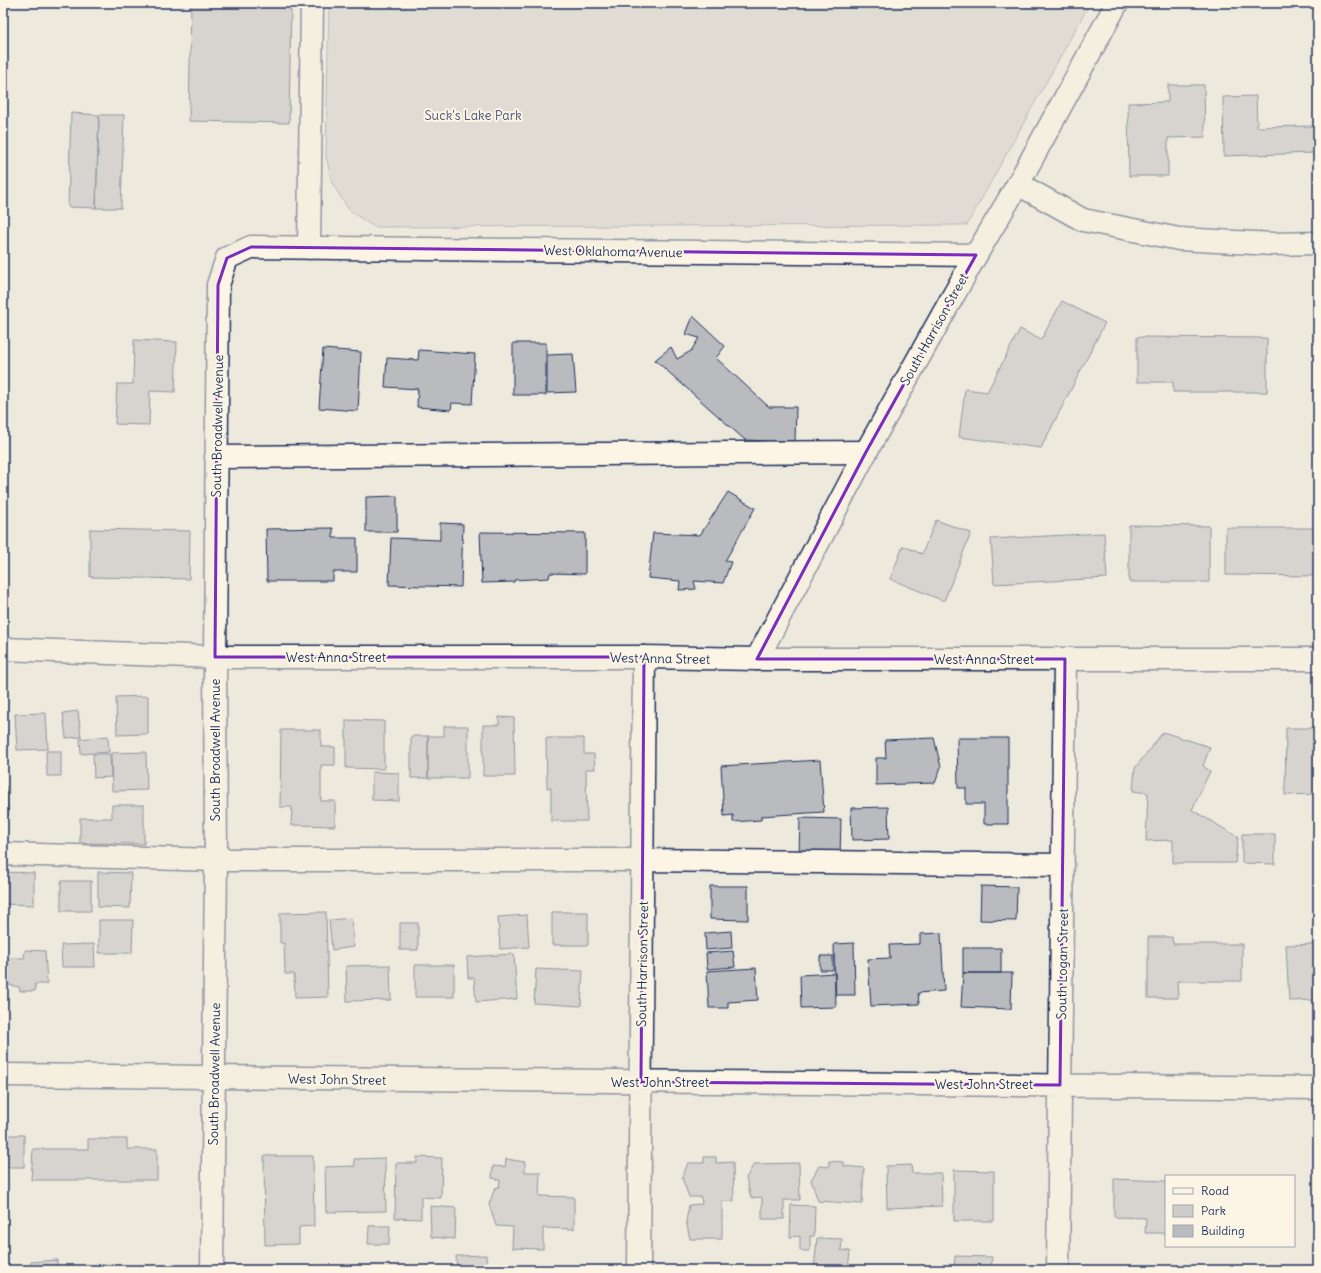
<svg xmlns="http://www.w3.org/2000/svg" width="1321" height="1273" font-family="Delius,sans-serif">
  <rect width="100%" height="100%" fill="#eee9dd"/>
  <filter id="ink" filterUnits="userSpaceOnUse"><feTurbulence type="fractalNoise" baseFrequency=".025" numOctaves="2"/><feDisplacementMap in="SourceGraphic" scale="8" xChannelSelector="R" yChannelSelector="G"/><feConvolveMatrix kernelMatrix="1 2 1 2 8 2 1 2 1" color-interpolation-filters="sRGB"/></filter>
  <g filter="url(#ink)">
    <path fill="#cfcdca" stroke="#757e94" d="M 329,3 L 1090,3 L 967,225 L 374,227 L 349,210 L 332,183 L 326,156 Z"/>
    <path fill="#babbbe" stroke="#1b2f5e" d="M 191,3 L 291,3 L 289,123 L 189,121 Z
      M 1168,85 L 1204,85 L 1205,137 L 1168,138 L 1168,176 L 1129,176 L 1128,103 L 1168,102 Z
      M 1256,96 L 1257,127 L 1315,126 L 1315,153 L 1224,156 L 1223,97 Z
      M 71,113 L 99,115 L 96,208 L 68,207 Z
      M 99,115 L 124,115 L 121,208 L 96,208 Z
      M 1062,301 L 1105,323 L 1041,448 L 959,437 L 965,389 L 987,392 L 1020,329 L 1041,340 Z
      M 693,316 L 725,346 L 716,358 L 769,407 L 796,407 L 795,442 L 745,440 L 655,360 L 671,347 L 677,359 L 691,351 L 699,338 L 686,334 Z
      M 1137,337 L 1267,338 L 1267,392 L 1173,392 L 1173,382 L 1137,382 Z
      M 134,340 L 177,342 L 175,392 L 150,391 L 149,425 L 115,424 L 117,384 L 133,384 Z
      M 513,343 L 546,343 L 546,395 L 513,395 Z
      M 323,349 L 361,352 L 358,411 L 319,408 Z
      M 419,350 L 475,354 L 472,404 L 452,403 L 451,410 L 417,407 L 418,389 L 385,387 L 387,358 L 418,360 Z
      M 573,354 L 576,392 L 547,393 L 547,355 Z
      M 728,492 L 755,508 L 725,561 L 731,562 L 723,583 L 694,581 L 696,589 L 679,590 L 680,581 L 648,578 L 653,533 L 700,535 Z
      M 397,496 L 397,532 L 366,532 L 366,497 Z
      M 936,520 L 971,533 L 944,601 L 890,579 L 903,546 L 922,554 Z
      M 440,523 L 463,524 L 461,587 L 389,585 L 391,538 L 440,540 Z
      M 1129,525 L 1209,526 L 1209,582 L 1129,582 Z
      M 333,528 L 333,538 L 357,538 L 357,572 L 333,572 L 333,581 L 267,581 L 266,529 Z
      M 1226,528 L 1318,528 L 1318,576 L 1226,575 Z
      M 90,529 L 190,531 L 189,579 L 90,577 Z
      M 480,532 L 585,533 L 585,574 L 550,573 L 549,578 L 514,580 L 514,582 L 482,583 Z
      M 1104,533 L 1107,578 L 994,584 L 991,539 Z
      M 148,696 L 148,734 L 117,735 L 116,697 Z
      M 78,711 L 81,737 L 66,738 L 63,713 Z
      M 46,713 L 48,749 L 17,750 L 15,714 Z
      M 499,717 L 514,718 L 515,776 L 483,776 L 483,725 L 499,725 Z
      M 346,720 L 384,721 L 384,769 L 346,768 Z
      M 444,726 L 468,726 L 468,778 L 428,778 L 428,736 L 444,736 Z
      M 1286,728 L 1318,728 L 1318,794 L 1285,795 Z
      M 281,730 L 321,730 L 321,747 L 335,747 L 335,765 L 321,765 L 321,801 L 335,801 L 335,826 L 291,825 L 292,807 L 280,807 Z
      M 1163,732 L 1210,747 L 1203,766 L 1210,771 L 1192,810 L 1238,837 L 1235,863 L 1173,863 L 1173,840 L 1146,841 L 1148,793 L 1133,791 L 1135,768 Z
      M 108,736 L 109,752 L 81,754 L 80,739 Z
      M 411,736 L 428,736 L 428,778 L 411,778 Z
      M 546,738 L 584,738 L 584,754 L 594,754 L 595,769 L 586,769 L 587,821 L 551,821 L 551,788 L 547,788 Z
      M 934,738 L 941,767 L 935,783 L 876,785 L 876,758 L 886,758 L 885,740 Z
      M 957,738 L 1008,738 L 1008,824 L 984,824 L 984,804 L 966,804 L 966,788 L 958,788 Z
      M 46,751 L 61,751 L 61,776 L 47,776 Z
      M 146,752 L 147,790 L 112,791 L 111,753 Z
      M 93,754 L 110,754 L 111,777 L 94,778 Z
      M 820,760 L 824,812 L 761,816 L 761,820 L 733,822 L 733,815 L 724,816 L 721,766 Z
      M 372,772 L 399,773 L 399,801 L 372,800 Z
      M 3,786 L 6,786 L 9,815 L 3,815 Z
      M 112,805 L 144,805 L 144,844 L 80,843 L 80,818 L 112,818 Z
      M 888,807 L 889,839 L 852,840 L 851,808 Z
      M 800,818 L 841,819 L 840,857 L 799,856 Z
      M 1242,834 L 1275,834 L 1275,864 L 1242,863 Z
      M 3,872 L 34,873 L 34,905 L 3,904 Z
      M 98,872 L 131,873 L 130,908 L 98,907 Z
      M 61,881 L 91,881 L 91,911 L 61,911 Z
      M 710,886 L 748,886 L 748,920 L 710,919 Z
      M 981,886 L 1017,887 L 1016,921 L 980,920 Z
      M 326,912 L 328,997 L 295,998 L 294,974 L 285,974 L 284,943 L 280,943 L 280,913 Z
      M 552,912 L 588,912 L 588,945 L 552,945 Z
      M 527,915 L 529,947 L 500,949 L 498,917 Z
      M 351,918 L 354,947 L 332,950 L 329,920 Z
      M 99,920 L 133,920 L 132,953 L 99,953 Z
      M 400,923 L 418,923 L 418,950 L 400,950 Z
      M 731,931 L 732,948 L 706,950 L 705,933 Z
      M 941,933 L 944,991 L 918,993 L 919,1004 L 871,1006 L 868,959 L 890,958 L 889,945 L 920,944 L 920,934 Z
      M 1148,937 L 1172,937 L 1173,944 L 1242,944 L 1242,981 L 1177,981 L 1178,998 L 1148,998 Z
      M 854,943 L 855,995 L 835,995 L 834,944 Z
      M 94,944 L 95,967 L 62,967 L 61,945 Z
      M 1318,944 L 1318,981 L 1314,982 L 1315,1000 L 1289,1001 L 1286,945 Z
      M 963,948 L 1001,948 L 1001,973 L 963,973 Z
      M 25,950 L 45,951 L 47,984 L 35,984 L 35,991 L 20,991 L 19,987 L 9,985 L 3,972 L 10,958 L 24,958 Z
      M 733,951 L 735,967 L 707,969 L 706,953 Z
      M 514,954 L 517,999 L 476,1002 L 474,978 L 468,978 L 467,957 Z
      M 820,956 L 833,956 L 833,970 L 820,970 Z
      M 390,965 L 391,1000 L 347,1001 L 346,966 Z
      M 415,965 L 454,965 L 454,997 L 415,997 Z
      M 756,968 L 758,1000 L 728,1002 L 728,1008 L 709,1008 L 707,971 Z
      M 536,969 L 583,971 L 581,1006 L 534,1003 Z
      M 835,973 L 836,1007 L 801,1008 L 800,975 Z
      M 963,973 L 1012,973 L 1011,1009 L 961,1007 Z
      M 3,1135 L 24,1135 L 24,1167 L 3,1167 Z
      M 88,1139 L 127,1139 L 127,1149 L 157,1149 L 157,1180 L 31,1180 L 33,1149 L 88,1149 Z
      M 264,1156 L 313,1156 L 314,1226 L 299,1227 L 299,1244 L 265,1245 Z
      M 417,1157 L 442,1158 L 441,1198 L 421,1197 L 421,1219 L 395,1218 L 396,1163 L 417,1163 Z
      M 704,1157 L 716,1157 L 716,1163 L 733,1162 L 734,1201 L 722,1201 L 722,1239 L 690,1239 L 686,1221 L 689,1205 L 702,1204 L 701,1197 L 689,1197 L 682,1178 L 688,1163 L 704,1163 Z
      M 385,1158 L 386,1211 L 326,1212 L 325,1167 L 355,1166 L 354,1159 Z
      M 506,1159 L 525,1162 L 525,1172 L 540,1172 L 539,1196 L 574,1197 L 574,1229 L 543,1228 L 543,1249 L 512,1248 L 513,1227 L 496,1226 L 489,1204 L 495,1188 L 499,1187 L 500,1180 L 492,1178 L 493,1166 L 505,1167 Z
      M 829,1161 L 844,1162 L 844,1166 L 864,1168 L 862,1204 L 818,1201 L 811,1180 L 819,1166 L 829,1167 Z
      M 799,1163 L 800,1200 L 784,1200 L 784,1219 L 762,1219 L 762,1197 L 751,1198 L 746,1178 L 754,1164 Z
      M 911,1165 L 912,1173 L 941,1173 L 942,1206 L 887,1208 L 886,1166 Z
      M 954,1170 L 994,1171 L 994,1221 L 954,1221 Z
      M 1114,1179 L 1166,1181 L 1166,1233 L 1145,1233 L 1146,1218 L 1114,1217 Z
      M 791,1205 L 815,1206 L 814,1236 L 810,1236 L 810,1251 L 800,1251 L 800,1236 L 790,1237 Z
      M 430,1206 L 456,1208 L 455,1239 L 431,1237 Z
      M 369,1226 L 390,1226 L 389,1244 L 368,1244 Z
      M 817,1238 L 842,1239 L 841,1250 L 850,1251 L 848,1270 L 814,1270 Z
      M 486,1255 L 487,1270 L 457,1270 L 456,1256 Z
      M 955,1256 L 992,1257 L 991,1270 L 954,1270 Z
      M 57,1260 L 57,1270 L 31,1270 L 31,1262 Z"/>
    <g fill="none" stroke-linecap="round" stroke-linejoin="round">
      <defs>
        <path id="minor" d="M 1018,184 L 1083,220 L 1179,239 L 1273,244 L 1318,243
          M 309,248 L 312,3
          M 216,457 L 866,452
          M 215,657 L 218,285 L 227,258 L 251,247 L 976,255
          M 757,659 L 1318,659
          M 3,854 L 216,860 L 643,860 L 1063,865
          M 3,1075 L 1318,1088
          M 639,1270 L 644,657
          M 1058,1270 L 1065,659"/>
        <path id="major" d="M 3,649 L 215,657 L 644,657 L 757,659 L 866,452 L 976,255 L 1018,184 L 1117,3
          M 212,1270 L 216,860 L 215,657"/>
      </defs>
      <use href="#minor" stroke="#1b2f5e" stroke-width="25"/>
      <use href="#major" stroke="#1b2f5e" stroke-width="25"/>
      <use href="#minor" stroke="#fcf5e5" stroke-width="22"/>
      <use href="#major" stroke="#fcf5e5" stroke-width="22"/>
    </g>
  </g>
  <path d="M0 0H1321V1273H0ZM 251,247 L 976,255 L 866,452 L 757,659 L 1065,659 L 1060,1085 L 641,1082 L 644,657 L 215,657 L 218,285 L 227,258 Z" fill="#eee9dd" fill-opacity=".55" fill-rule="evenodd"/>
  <path fill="none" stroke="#7b2cbf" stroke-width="3" stroke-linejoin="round" d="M 251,247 L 976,255 L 866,452 L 757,659 L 1065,659 L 1060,1085 L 641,1082 L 644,657 L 215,657 L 218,285 L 227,258 Z"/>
  <g text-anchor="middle" stroke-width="4" stroke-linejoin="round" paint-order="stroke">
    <g font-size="13" fill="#485679" stroke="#fcf5e5">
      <text x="473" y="120">Suck's Lake Park</text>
    </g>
    <g font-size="13" fill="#1b2f5e" stroke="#fcf5e5">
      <text transform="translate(613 251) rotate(1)" y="5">West Oklahoma Avenue</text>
      <text transform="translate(934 329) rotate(-61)" y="5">South Harrison Street</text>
      <text transform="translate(217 426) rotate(-89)" y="5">South Broadwell Avenue</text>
      <text x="336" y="662">West Anna Street</text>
      <text transform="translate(660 658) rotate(1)" y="5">West Anna Street</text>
      <text x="984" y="664">West Anna Street</text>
      <text transform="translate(215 750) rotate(-90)" y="5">South Broadwell Avenue</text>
      <text transform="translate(642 964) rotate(-89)" y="5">South Harrison Street</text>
      <text transform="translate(1062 964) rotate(-89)" y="5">South Logan Street</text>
      <text transform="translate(214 1074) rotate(-89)" y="5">South Broadwell Avenue</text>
      <text transform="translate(337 1079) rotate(1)" y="5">West John Street</text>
      <text x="660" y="1087">West John Street</text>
      <text x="984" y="1089">West John Street</text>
    </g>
  </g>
  <rect width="1321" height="1273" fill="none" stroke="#fcf5e5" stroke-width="16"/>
  <rect x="8" y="8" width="1305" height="1257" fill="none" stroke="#1b2f5e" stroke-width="1.5" filter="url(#ink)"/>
  <rect x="1165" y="1175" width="130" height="72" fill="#fcf5e5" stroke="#a2a6af"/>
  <rect x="1173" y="1188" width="20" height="6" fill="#fcf5e5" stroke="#a2a6af"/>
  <text x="1201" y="1195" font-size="12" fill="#1b2f5e">Road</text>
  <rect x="1173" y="1205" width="20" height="12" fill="#cfcdca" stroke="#a2a6af"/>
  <text x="1201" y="1215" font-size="12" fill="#1b2f5e">Park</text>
  <rect x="1173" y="1225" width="20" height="12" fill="#babbbe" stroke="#a2a6af"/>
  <text x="1201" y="1235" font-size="12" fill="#1b2f5e">Building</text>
</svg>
